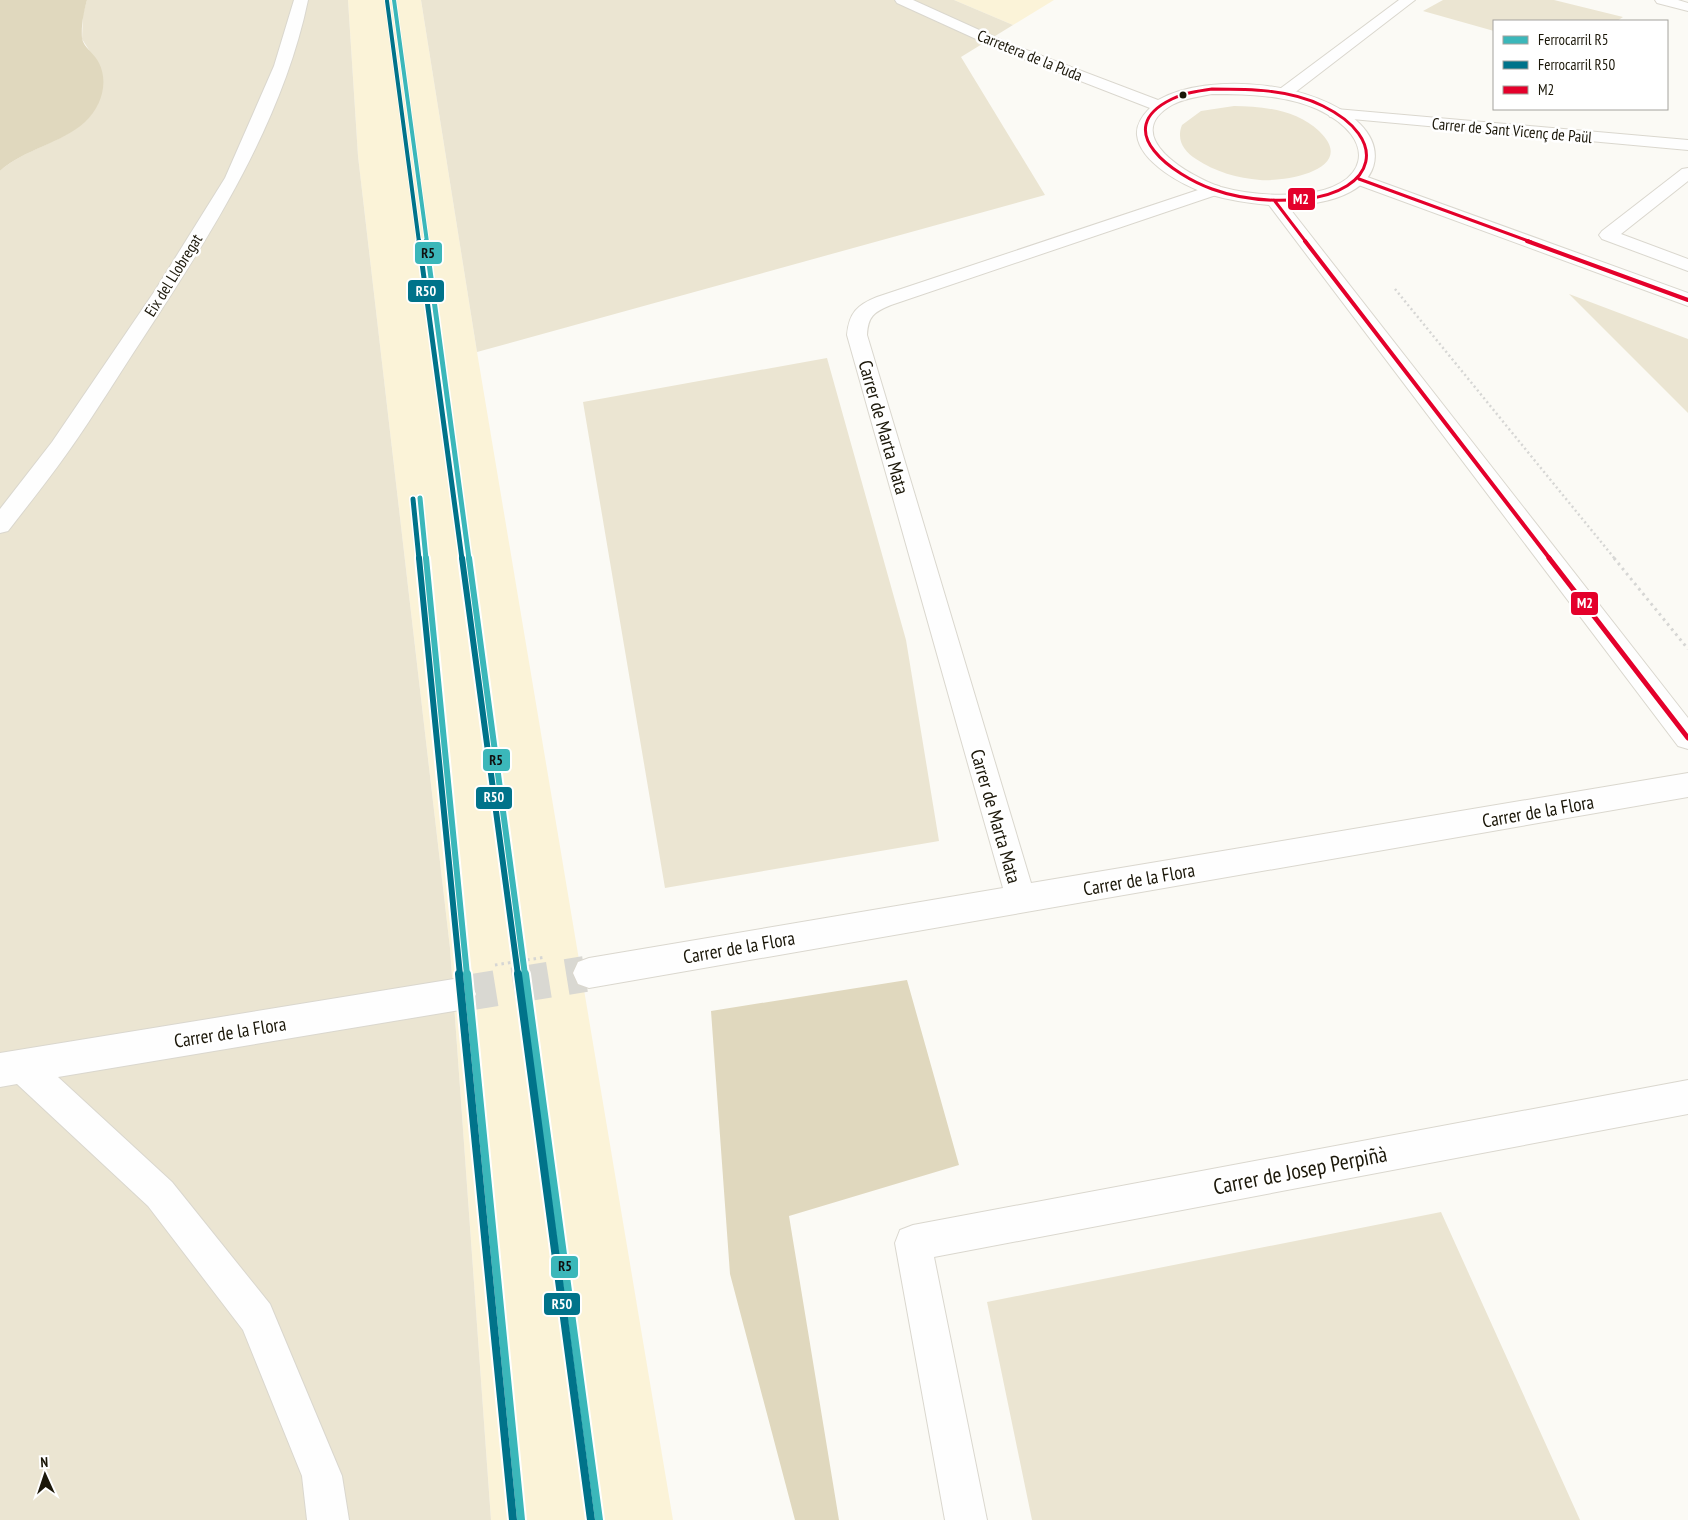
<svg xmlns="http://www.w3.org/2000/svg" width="1688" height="1520" font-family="'PT Sans Narrow',sans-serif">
  <rect width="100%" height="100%" fill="#fbfaf5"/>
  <path fill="#fbf3d8" d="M 348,0 L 421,0 L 477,352 L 673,1520 L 491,1520 L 450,948 L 358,156 Z
    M 954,0 L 1054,0 L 1013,25 Z"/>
  <path fill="#ebe5d2" d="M 87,0 L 348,0 L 358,156 L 450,948 L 491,1520 L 0,1520 L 0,171 C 24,149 60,144 84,122 C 90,118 94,110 98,104 L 89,50 L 82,39 L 83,14 Z
    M 421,0 L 954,0 L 1013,25 L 961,57 L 1045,195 L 477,352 Z
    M 1443,0 L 1554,0 L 1623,17 L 1617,21 L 1494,21 L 1494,31 L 1423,11 Z
    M 1234,106 C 1262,106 1297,110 1319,131 C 1359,169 1286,182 1260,180 C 1238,178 1215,172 1196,159 C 1184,151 1176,140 1182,125 L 1201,111 Z
    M 1569,294 L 1688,339 L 1688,413 Z
    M 827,358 L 906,640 L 939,841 L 665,888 L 583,402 Z
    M 1441,1212 L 1580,1520 L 1032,1520 L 987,1302 Z"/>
  <path fill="#e0d8be" d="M 0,0 L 87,0 C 84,11 81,25 82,38 C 83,47 95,54 99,63 C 109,83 101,107 85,122 C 61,144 24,149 0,171 Z
    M 907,980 L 959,1165 L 789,1216 L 839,1520 L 795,1520 L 730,1274 L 711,1011 Z"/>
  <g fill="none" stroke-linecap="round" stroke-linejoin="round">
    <path stroke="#d9d8d2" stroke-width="28" stroke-dasharray="28 14" stroke-linecap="butt" d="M 577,975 L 589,973"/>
    <path stroke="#d9d8d2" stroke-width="36" stroke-dasharray="36 18" stroke-linecap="butt" d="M 460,994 L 585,974"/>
    <defs>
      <path id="street" d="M 1399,0 L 1415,0 L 1289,97 L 1277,97 L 1275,94 L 1277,91 Z
        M 1655,0 L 1678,0 L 1688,3 L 1688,11 L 1657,3 Z
        M 1336,109 L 1688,140 L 1688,150 L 1330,117 L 1328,114 L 1330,111 Z
        M 1688,168 L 1688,181 L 1621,234 L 1688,259 L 1688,271 L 1602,239 L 1599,235 L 1602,231 L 1682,169 Z
        M 1359,174 L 1688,293 L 1688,306 L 1353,183 L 1350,179 L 1353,175 Z
        M 1213,185 L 1219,186 L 1222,190 L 1219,194 L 891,305 C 874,312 868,316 867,335 L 1031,883 L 1688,773 L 1688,797 L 589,988 L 578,984 L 573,973 L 578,962 L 589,958 L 1003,888 L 847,335 C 849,313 857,305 877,297 Z
        M 460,978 L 471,983 L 476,994 L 471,1005 L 460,1010 L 58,1077 L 172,1182 L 270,1304 L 342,1476 L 349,1520 L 307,1520 L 302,1476 L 243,1330 L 148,1206 L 17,1084 L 0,1087 L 0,1053 Z
        M 1688,1080 L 1688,1114 L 934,1257 L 987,1520 L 945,1520 L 895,1243 L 900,1230 L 913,1225 Z"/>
      <path id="secondary" d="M 895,0 L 913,0 L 1008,43 L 1158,100 C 1210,71 1317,82 1360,124 C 1383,147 1379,177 1350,192 C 1331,202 1308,205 1287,205 L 1688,718 L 1688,749 L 1678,746 L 1269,205 C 1248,203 1228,200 1208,194 C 1184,186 1140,163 1137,135 C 1136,124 1143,115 1150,108 L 998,49 L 897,3 ZM 1212,94 C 1247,94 1284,95 1317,109 C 1381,139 1369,189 1300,194 C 1274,196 1246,194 1221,187 C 1191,177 1118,136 1172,105 C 1184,98 1198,97 1212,94 Z"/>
      <path id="primary" d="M 294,0 L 308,0 C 283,121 212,233 145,335 C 119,374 95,414 68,452 C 49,479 28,505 8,531 L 0,533 L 0,509 L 52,442 L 154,292 L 225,178 L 274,66 Z"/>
    </defs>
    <use href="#street" stroke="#dad7ce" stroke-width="2"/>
    <use href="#secondary" stroke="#dad7ce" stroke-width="2"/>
    <use href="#primary" stroke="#dad7ce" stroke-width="2"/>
    <path stroke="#d6d6d4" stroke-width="2.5" stroke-dasharray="2 3" stroke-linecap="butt" d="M 1395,289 L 1615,559"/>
    <path stroke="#d6d6d4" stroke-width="3" stroke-dasharray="2.5 4" stroke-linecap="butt" d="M 1614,558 L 1688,649
      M 495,965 L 546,957"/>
    <use href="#street" fill="#fefefe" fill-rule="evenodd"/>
    <use href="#secondary" fill="#fefefe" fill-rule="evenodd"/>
    <use href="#primary" fill="#fefefe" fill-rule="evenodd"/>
    <defs>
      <path id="bus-1-far2" d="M 1212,89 C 1249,89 1289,89 1323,106 C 1390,139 1376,191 1305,199 C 1274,202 1242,200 1212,189 C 1175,176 1108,130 1172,99 C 1184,93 1198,91 1212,89 Z
        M 1359,179 L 1531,242
        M 1274,200 L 1306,242"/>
      <path id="bus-1-far1" d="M 1305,241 L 1550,559
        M 1527,241 L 1688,300"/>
      <path id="bus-1" d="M 1549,558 L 1688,738"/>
    </defs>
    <use href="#bus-1-far2" stroke="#fff" stroke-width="5"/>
    <use href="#bus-1-far1" stroke="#fff" stroke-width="7"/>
    <use href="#bus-1" stroke="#fff" stroke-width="9"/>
    <use href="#bus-1-far2" stroke="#e4002b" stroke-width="3"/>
    <use href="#bus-1-far1" stroke="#e4002b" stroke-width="4"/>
    <use href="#bus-1" stroke="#e4002b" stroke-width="5"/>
    <defs>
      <path id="rail-1-far3" d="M 394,0 L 427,242"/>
      <path id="rail-1-far2" d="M 426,241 L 469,559
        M 420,498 L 426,559"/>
      <path id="rail-1-far1" d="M 426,558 L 467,975
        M 469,558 L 525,975"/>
      <path id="rail-1" d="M 467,974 L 521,1520
        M 525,974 L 599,1520"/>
      <path id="rail-2-far3" d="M 387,1 L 419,242"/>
      <path id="rail-2-far2" d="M 419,241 L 462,559
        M 413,499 L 419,559"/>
      <path id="rail-2-far1" d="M 419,558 L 460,975
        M 462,558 L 518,975"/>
      <path id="rail-2" d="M 459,974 L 513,1520
        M 518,974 L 591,1520"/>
    </defs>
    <use href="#rail-1-far3" stroke="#fff" stroke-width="5.5"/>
    <use href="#rail-1-far2" stroke="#fff" stroke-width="8"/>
    <use href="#rail-1-far1" stroke="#fff" stroke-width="10"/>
    <use href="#rail-1" stroke="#fff" stroke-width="12"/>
    <use href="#rail-2-far3" stroke="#fff" stroke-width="5.5"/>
    <use href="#rail-2-far2" stroke="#fff" stroke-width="8"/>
    <use href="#rail-2-far1" stroke="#fff" stroke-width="10"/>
    <use href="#rail-2" stroke="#fff" stroke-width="12"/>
    <use href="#rail-1-far3" stroke="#3bb7ba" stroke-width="4"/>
    <use href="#rail-1-far2" stroke="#3bb7ba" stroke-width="5"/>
    <use href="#rail-1-far1" stroke="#3bb7ba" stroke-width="6"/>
    <use href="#rail-1" stroke="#3bb7ba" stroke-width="8"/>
    <use href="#rail-2-far3" stroke="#00738a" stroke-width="4"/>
    <use href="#rail-2-far2" stroke="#00738a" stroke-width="5"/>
    <use href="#rail-2-far1" stroke="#00738a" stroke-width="6"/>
    <use href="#rail-2" stroke="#00738a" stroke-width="8"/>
  </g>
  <circle fill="#1b1709" stroke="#fff" stroke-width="2" cx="1183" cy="95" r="4.5"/>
  <g text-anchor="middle" stroke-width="5" stroke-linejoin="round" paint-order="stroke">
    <g font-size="16" fill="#1b1709" stroke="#fff">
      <text transform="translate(1030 55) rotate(22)" y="6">Carretera de la Puda</text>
      <text transform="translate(1512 130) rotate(5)" y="6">Carrer de Sant Vicenç de Paül</text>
      <text transform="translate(173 275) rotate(-58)" y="6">Eix del Llobregat</text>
    </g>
    <g font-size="19" fill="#1b1709" stroke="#fff">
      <text transform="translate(884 427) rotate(74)" y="7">Carrer de Marta Mata</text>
      <text transform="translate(1538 811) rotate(-10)" y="7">Carrer de la Flora</text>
      <text transform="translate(996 816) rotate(74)" y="7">Carrer de Marta Mata</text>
      <text transform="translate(1139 879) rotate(-10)" y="7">Carrer de la Flora</text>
      <text transform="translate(739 947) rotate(-10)" y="7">Carrer de la Flora</text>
      <text transform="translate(230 1032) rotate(-9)" y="7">Carrer de la Flora</text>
    </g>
    <g font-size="22" fill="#1b1709" stroke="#fff">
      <text transform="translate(1300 1170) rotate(-11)" y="8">Carrer de Josep Perpiñà</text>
    </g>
  </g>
  <g stroke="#fff" stroke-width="2">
    <rect x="1287" y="187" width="29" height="24" rx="5" fill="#e4002b"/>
    <rect x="414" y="241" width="29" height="24" rx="5" fill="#3bb7ba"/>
    <rect x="407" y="279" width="38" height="24" rx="5" fill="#00738a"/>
    <rect x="1570" y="591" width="29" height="25" rx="5" fill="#e4002b"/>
    <rect x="482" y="748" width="29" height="24" rx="5" fill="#3bb7ba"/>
    <rect x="475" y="786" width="38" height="24" rx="5" fill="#00738a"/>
    <rect x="550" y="1255" width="29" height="24" rx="5" fill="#3bb7ba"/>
    <rect x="543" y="1292" width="38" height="24" rx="5" fill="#00738a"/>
  </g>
  <g font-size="14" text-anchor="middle" font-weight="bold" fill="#fff">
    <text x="1301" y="204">M2</text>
    <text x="426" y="296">R50</text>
    <text x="1585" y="608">M2</text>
    <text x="494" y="802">R50</text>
    <text x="562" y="1309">R50</text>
  </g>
  <g font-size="14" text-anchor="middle" font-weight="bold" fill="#111">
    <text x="428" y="258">R5</text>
    <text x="496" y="765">R5</text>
    <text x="565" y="1271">R5</text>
  </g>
  <rect x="1493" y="20" width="175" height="90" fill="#ffffff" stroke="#a4a29d"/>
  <rect x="1503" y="36" width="25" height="8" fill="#3bb7ba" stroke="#a4a29d"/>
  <text x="1538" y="45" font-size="15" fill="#1b1709">Ferrocarril R5</text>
  <rect x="1503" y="61" width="25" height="8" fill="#00738a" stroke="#a4a29d"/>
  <text x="1538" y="70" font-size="15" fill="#1b1709">Ferrocarril R50</text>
  <rect x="1503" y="86" width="25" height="8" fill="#e4002b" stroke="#a4a29d"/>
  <text x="1538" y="95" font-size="15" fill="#1b1709">M2</text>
  <g transform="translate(45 1475) rotate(357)" stroke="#ffffff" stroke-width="4" paint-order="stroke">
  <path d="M0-4L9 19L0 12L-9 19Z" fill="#1b1709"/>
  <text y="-8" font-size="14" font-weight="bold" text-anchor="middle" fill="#1b1709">N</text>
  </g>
</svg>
